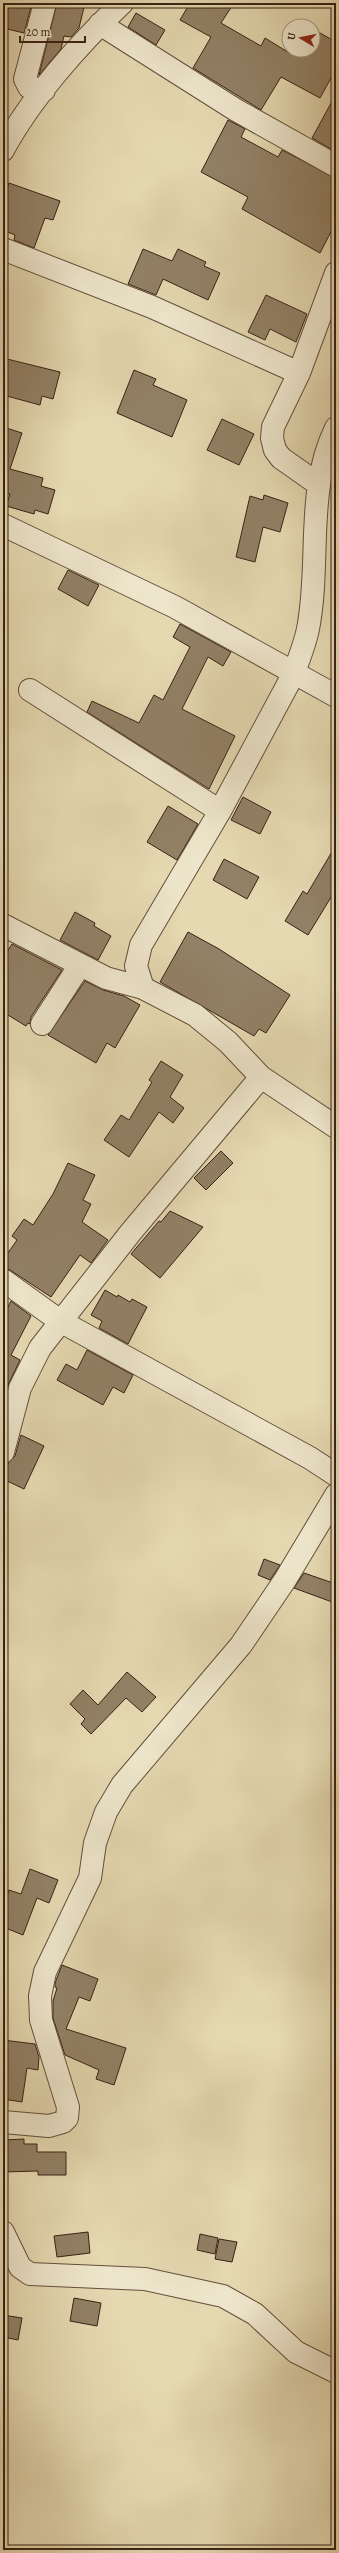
<svg xmlns="http://www.w3.org/2000/svg" width="339" height="2553" font-family="Alegreya,serif">
  <rect width="100%" height="100%" fill="#e5d9b1"/>
  <filter id="stains"><feTurbulence type="fractalNoise" baseFrequency=".005" numOctaves="4"/><feColorMatrix values="0 0 0 0 .2 0 0 0 0 .09 0 0 0 0 .02 0 0 0 .5 -.17"/></filter>
  <radialGradient id="worn" r=".72"><stop offset=".6" stop-color="#630" stop-opacity="0"/><stop offset="1" stop-color="#630" stop-opacity=".3"/></radialGradient>
  <path fill="#928166" stroke="#392115" d="M 3,3 L 32,3 L 24,33 L 3,28 Z
    M 57,3 L 85,3 L 79,28 L 71,37 L 64,36 L 61,49 L 39,75 Z
    M 190,3 L 234,3 L 221,23 L 261,46 L 265,38 L 291,54 L 293,50 L 313,50 L 313,29 L 336,42 L 336,69 L 320,98 L 281,77 L 261,110 L 193,68 L 211,37 L 180,20 Z
    M 136,13 L 165,30 L 156,45 L 128,27 Z
    M 336,94 L 336,152 L 312,138 Z
    M 228,120 L 245,129 L 241,137 L 278,157 L 282,150 L 336,178 L 336,222 L 320,253 L 242,209 L 248,197 L 201,172 Z
    M 9,183 L 60,201 L 53,220 L 45,218 L 34,248 L 14,240 L 15,235 L 3,230 L 3,194 L 5,194 Z
    M 143,249 L 172,261 L 178,249 L 206,262 L 204,266 L 220,273 L 208,300 L 163,279 L 156,295 L 128,284 Z
    M 266,295 L 307,314 L 296,342 L 270,329 L 265,340 L 248,332 Z
    M 3,358 L 60,372 L 53,399 L 42,396 L 40,405 L 3,395 Z
    M 134,370 L 156,379 L 153,385 L 187,400 L 172,437 L 117,413 Z
    M 222,419 L 254,434 L 239,465 L 207,450 Z
    M 3,427 L 22,433 L 10,469 L 43,478 L 41,486 L 55,490 L 48,514 L 35,510 L 34,514 L 6,506 L 10,494 L 3,493 Z
    M 264,495 L 288,503 L 280,532 L 263,527 L 255,562 L 236,557 L 250,496 L 263,500 Z
    M 68,570 L 99,585 L 88,606 L 58,589 Z
    M 180,624 L 231,652 L 223,666 L 208,657 L 182,709 L 235,736 L 209,789 L 87,712 L 92,701 L 139,723 L 154,695 L 163,700 L 190,647 L 173,637 Z
    M 243,797 L 271,812 L 260,834 L 231,820 Z
    M 168,806 L 198,824 L 177,860 L 147,842 Z
    M 336,845 L 336,889 L 308,935 L 285,921 L 303,891 L 307,894 Z
    M 224,859 L 259,877 L 247,899 L 213,880 Z
    M 75,912 L 95,923 L 94,926 L 111,936 L 98,960 L 60,940 Z
    M 188,932 L 219,949 L 290,995 L 266,1033 L 259,1029 L 254,1036 L 160,982 Z
    M 12,944 L 62,970 L 31,1017 L 30,1024 L 28,1023 L 26,1026 L 3,1012 L 3,958 Z
    M 85,981 L 103,990 L 124,996 L 140,1005 L 115,1048 L 107,1043 L 96,1063 L 48,1035 Z
    M 161,1061 L 183,1075 L 170,1097 L 184,1108 L 173,1123 L 159,1112 L 129,1157 L 104,1140 L 121,1115 L 129,1120 L 152,1082 L 149,1080 Z
    M 221,1151 L 233,1163 L 206,1190 L 194,1178 Z
    M 68,1163 L 95,1175 L 83,1200 L 91,1204 L 82,1222 L 108,1240 L 91,1263 L 80,1255 L 51,1297 L 10,1270 L 3,1268 L 3,1260 L 17,1240 L 12,1236 L 24,1219 L 33,1225 L 53,1194 Z
    M 170,1211 L 203,1227 L 160,1278 L 131,1254 L 159,1221 L 161,1222 Z
    M 105,1290 L 117,1297 L 118,1295 L 130,1302 L 132,1299 L 147,1307 L 128,1344 L 99,1328 L 102,1321 L 91,1315 Z
    M 11,1301 L 31,1316 L 11,1355 L 20,1360 L 9,1383 L 3,1401 L 3,1317 Z
    M 87,1350 L 133,1375 L 124,1393 L 113,1387 L 103,1405 L 57,1380 L 66,1364 L 77,1370 Z
    M 21,1435 L 44,1446 L 24,1489 L 3,1479 L 8,1463 L 15,1456 Z
    M 264,1559 L 280,1565 L 270,1580 L 258,1575 Z
    M 304,1573 L 336,1584 L 332,1602 L 294,1588 Z
    M 127,1672 L 156,1697 L 142,1712 L 126,1698 L 91,1734 L 81,1724 L 85,1719 L 70,1704 L 83,1690 L 98,1705 Z
    M 30,1869 L 58,1880 L 49,1903 L 37,1898 L 23,1935 L 3,1927 L 3,1906 L 9,1890 L 21,1894 Z
    M 62,1965 L 98,1979 L 90,2001 L 79,1997 L 66,2029 L 126,2048 L 114,2085 L 96,2079 L 99,2070 L 65,2055 L 53,2018 L 53,2001 L 57,1988 L 55,1987 L 55,1983 Z
    M 3,2040 L 35,2044 L 39,2057 L 38,2070 L 27,2068 L 22,2102 L 3,2099 Z
    M 24,2139 L 24,2144 L 37,2144 L 37,2152 L 66,2152 L 66,2175 L 38,2175 L 38,2171 L 3,2172 L 3,2140 Z
    M 88,2232 L 90,2253 L 57,2257 L 54,2236 Z
    M 200,2234 L 218,2238 L 215,2254 L 197,2250 Z
    M 219,2239 L 237,2242 L 232,2262 L 215,2259 Z
    M 74,2298 L 101,2303 L 97,2326 L 70,2321 Z
    M 3,2315 L 22,2318 L 18,2340 L 3,2337 Z"/>
  <g fill="none" stroke-linecap="round" stroke-linejoin="round">
    <defs>
      <path id="street" d="M 100,24 L 236,110 L 336,166
        M 44,90 L 29,87 L 25,79 L 45,3
        M 3,150 C 31,98 79,44 122,3
        M 3,249 L 152,307 L 299,373
        M 318,484 L 281,458 L 275,450 L 272,438 L 273,427 L 299,373 L 336,273
        M 3,525 L 175,607 L 336,696
        M 30,690 L 220,811
        M 3,925 L 106,978 L 143,988 L 195,1015 L 228,1042 L 261,1077 L 131,1232 L 40,1348 L 20,1388 L 3,1452
        M 143,988 L 136,966 L 141,945 L 220,811 L 294,673 C 299,658 305,644 308,629 C 321,562 305,491 336,428
        M 42,1024 L 80,965
        M 261,1077 L 336,1127
        M 3,1280 L 60,1321 L 310,1458 L 336,1475
        M 3,2122 L 49,2126 L 63,2122 L 67,2118 L 68,2107 L 41,2020 L 40,1996 L 45,1972 L 90,1878 L 95,1843 L 106,1812 L 122,1785 L 241,1645 L 285,1580 L 336,1495
        M 3,2232 L 20,2267 L 30,2274 L 145,2279 L 223,2296 L 255,2314 L 296,2352 L 336,2372"/>
    </defs>
    <use href="#street" stroke="#644f3c" stroke-width="24"/>
    <use href="#street" stroke="#eee6cc" stroke-width="22"/>
  </g>
  <rect width="339" height="2553" fill="none" stroke="#e5d9b1" stroke-width="16"/>
  <rect x="4" y="4" width="331" height="2545" fill="none" stroke="#392115" stroke-width="2"/>
  <rect x="8" y="8" width="323" height="2537" fill="none" stroke="#392115"/>
  <g transform="translate(301 38) rotate(280)"><circle r="19" fill="#eee6cc" stroke="#a69783"/>
  <path d="M0-3L7 15L0 10L-7 15Z" fill="#8f2418"/>
  <text y="-6" font-size="11" font-weight="bold" text-anchor="middle" fill="#392115">U</text>
  </g>
  <path d="M20 36v6h65v-6" fill="none" stroke="#392115" stroke-width="2"/>
  <text x="26" y="36" font-size="12" fill="#392115" stroke="#eee6cc" stroke-width="3" paint-order="stroke">20 m</text>
  <rect width="100%" height="100%" filter="url(#stains)"/>
  <rect width="100%" height="100%" fill="url(#worn)"/>
</svg>
